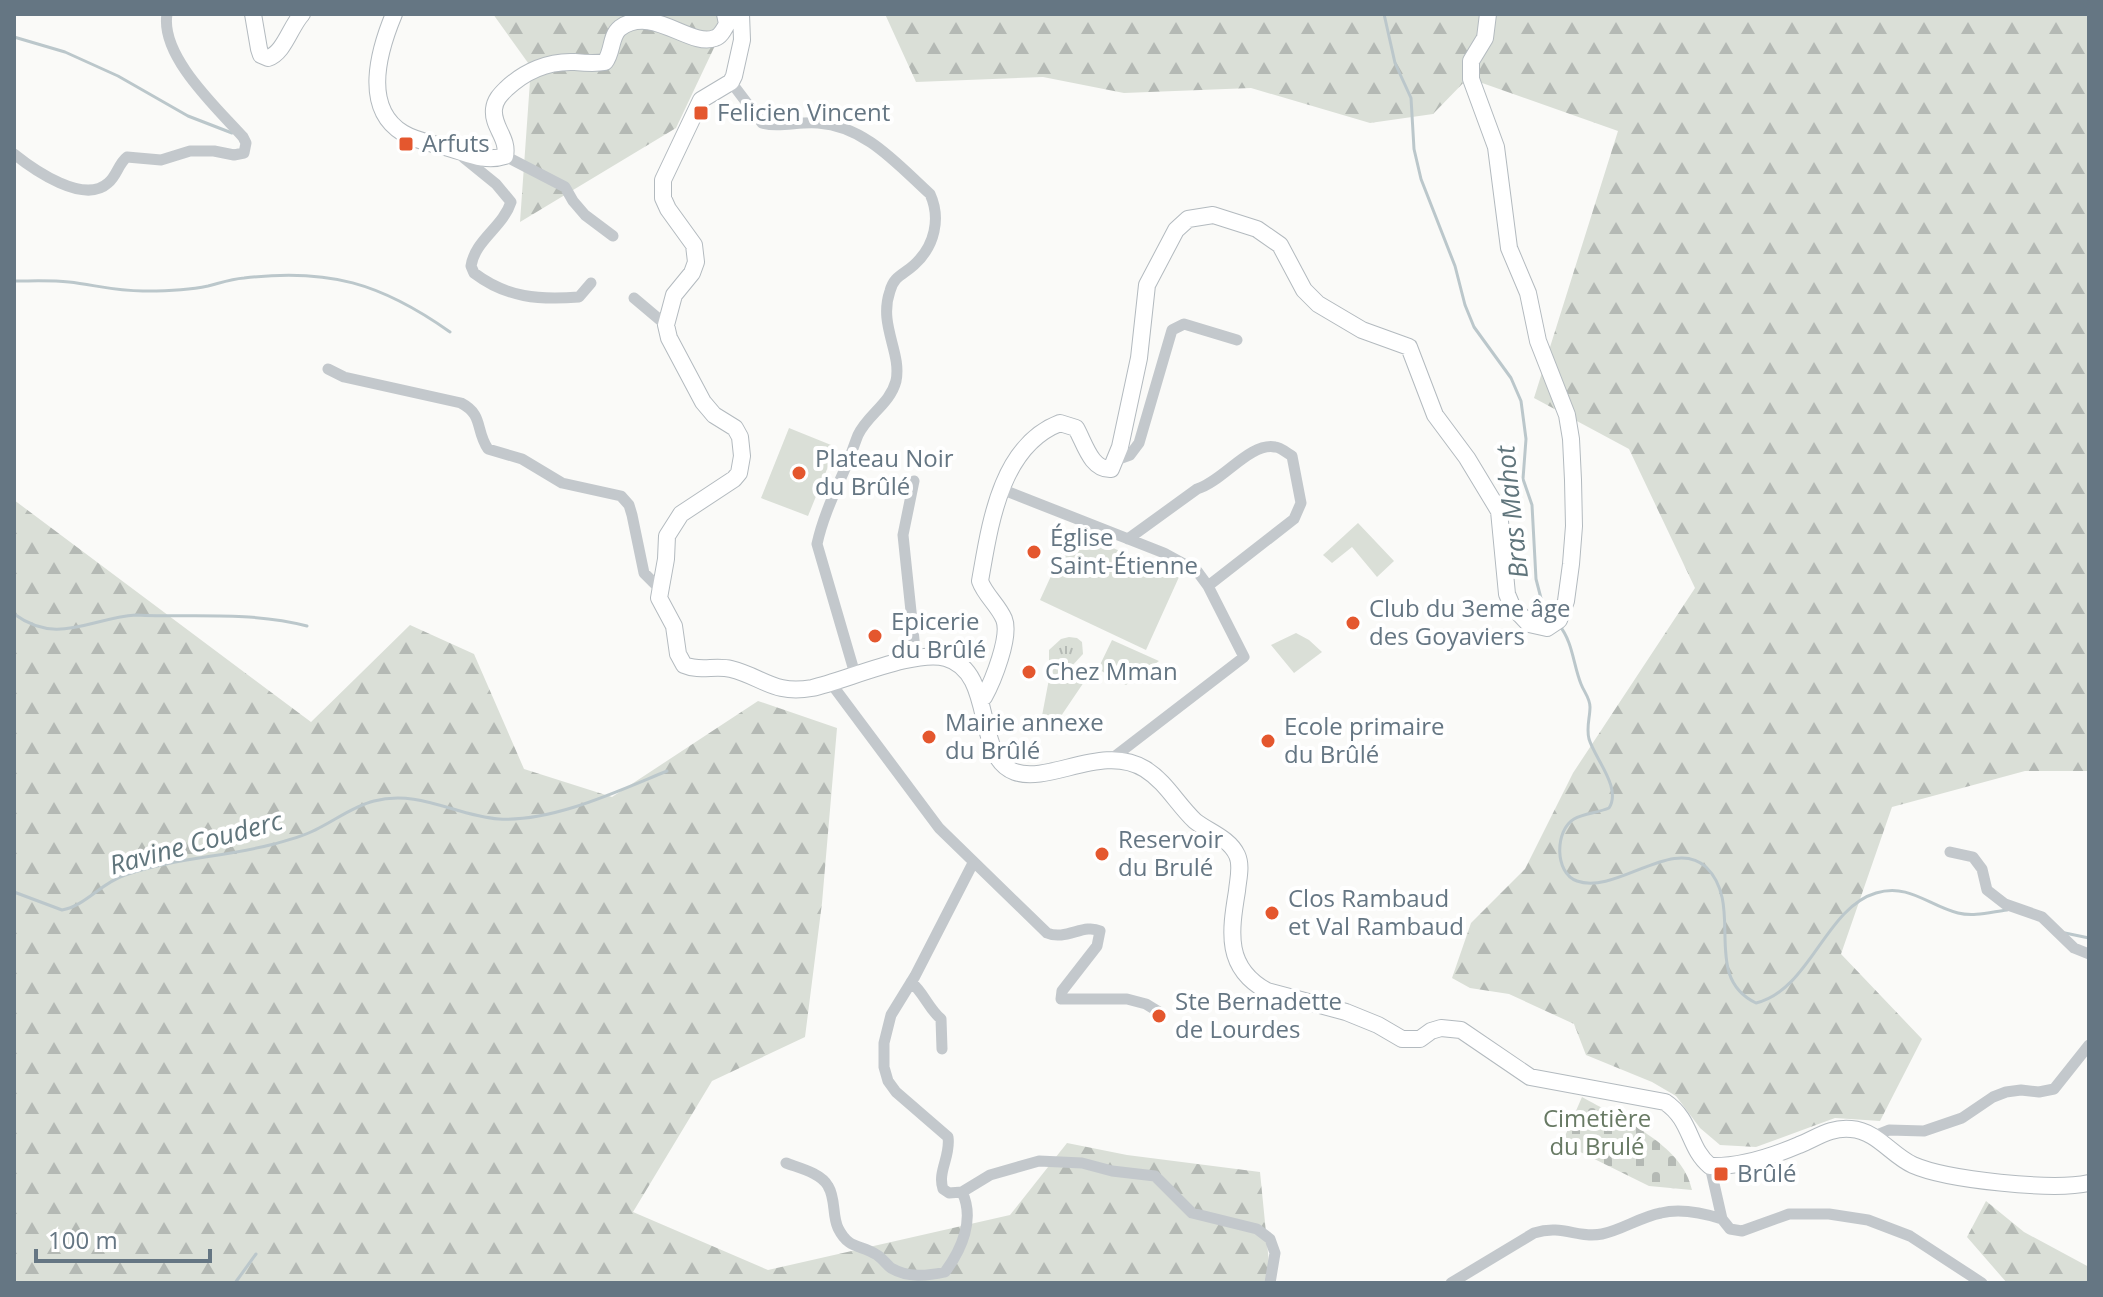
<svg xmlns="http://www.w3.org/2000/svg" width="2103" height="1297" font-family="'Open Sans',sans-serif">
  <defs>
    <pattern id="forest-firs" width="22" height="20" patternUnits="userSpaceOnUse" patternTransform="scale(2)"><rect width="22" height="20" fill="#dadfd7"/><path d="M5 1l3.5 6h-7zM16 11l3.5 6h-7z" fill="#b4b9b4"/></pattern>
    <pattern id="cemetery-stones" width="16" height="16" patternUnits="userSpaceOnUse" patternTransform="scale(2)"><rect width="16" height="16" fill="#dadfd7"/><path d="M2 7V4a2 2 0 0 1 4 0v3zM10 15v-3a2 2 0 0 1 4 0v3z" fill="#b4b9b4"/></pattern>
    <pattern id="park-tufts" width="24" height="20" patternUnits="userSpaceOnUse" patternTransform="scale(2)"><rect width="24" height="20" fill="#dadfd7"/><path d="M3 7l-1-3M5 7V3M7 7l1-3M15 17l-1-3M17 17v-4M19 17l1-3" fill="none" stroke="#b4b9b4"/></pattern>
  </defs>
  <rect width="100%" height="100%" fill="#fafaf8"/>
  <path fill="#dadfd7" d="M 789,428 L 836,447 L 808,516 L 761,498 Z
    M 1358,523 L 1394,561 L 1377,577 L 1352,547 L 1332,563 L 1323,555 Z
    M 1072,530 L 1179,577 L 1146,650 L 1040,600 Z
    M 1296,633 L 1309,640 L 1322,652 L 1294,673 L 1271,645 Z
    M 1112,640 L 1159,661 L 1126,685 L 1098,669 Z
    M 1049,679 L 1084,682 L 1059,719 L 1051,715 L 1047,722 L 1041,721 Z"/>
  <path fill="url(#forest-firs)" d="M 493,14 L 730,14 L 676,128 L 520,222 L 531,67 Z
    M 885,14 L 2089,14 L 2089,771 L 2025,771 L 1892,807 L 1841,954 L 1922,1039 L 1880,1121 L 1835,1118 L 1756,1147 L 1720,1145 L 1700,1128 L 1676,1096 L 1652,1082 L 1586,1055 L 1574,1024 L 1509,994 L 1470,988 L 1452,978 L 1471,923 L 1525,869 L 1573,773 L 1695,588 L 1629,449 L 1534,398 L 1618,131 L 1468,78 L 1433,114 L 1370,123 L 1251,88 L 1124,93 L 1043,77 L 916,82 Z
    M 14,500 L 311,722 L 410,625 L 474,654 L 524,769 L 612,797 L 758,701 L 837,728 L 822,903 L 805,1037 L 712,1081 L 633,1212 L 768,1270 L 1010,1215 L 1067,1143 L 1127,1155 L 1260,1172 L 1271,1283 L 14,1283 Z
    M 1986,1201 L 2024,1232 L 2089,1267 L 2089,1283 L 2007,1283 L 1967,1237 Z"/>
  <path fill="url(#cemetery-stones)" d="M 1582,1097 C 1619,1118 1683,1144 1692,1190 L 1649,1186 L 1562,1143 Z"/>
  <path fill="url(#park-tufts)" d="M 1069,637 L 1077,638 L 1082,642 L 1083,654 L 1059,680 L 1049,679 L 1049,650 L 1061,639 Z"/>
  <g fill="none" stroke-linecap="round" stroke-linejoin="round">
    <path stroke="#bbc7cb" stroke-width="3" d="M 1384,14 L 1395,63 L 1411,98 L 1414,149 L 1421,179 L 1455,266 L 1465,305 L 1474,327 L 1511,378 L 1521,401 L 1526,439 L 1523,479 L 1532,505 L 1536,579 L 1543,606 L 1552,616
      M 14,37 L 65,52 L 118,76 L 188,116 L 232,133
      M 14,281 C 32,281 51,280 69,282 C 95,285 120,292 147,291 C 167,291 189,290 208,286 C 220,283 231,279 244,278 C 328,268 381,283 450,332
      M 14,614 C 58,646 90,618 136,615 C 194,618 251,611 307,626
      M 1559,625 C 1573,642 1573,664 1581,684 C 1584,692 1590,698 1590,707 C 1590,718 1586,727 1589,739 C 1595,759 1622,788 1609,808 C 1598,813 1584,813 1574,819 C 1555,830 1554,873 1577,881 C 1616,895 1673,836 1706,867 C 1746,906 1700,976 1756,1003 C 1810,990 1825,908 1876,893 C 1909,883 1929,906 1958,913 C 1974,917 1991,912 2007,910
      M 14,892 L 62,910 C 85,906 101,883 125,875 C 174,858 225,857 274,844 C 289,840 305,836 319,828 C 337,819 354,806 374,801 C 419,789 456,816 499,819 C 553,822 618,791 667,771
      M 2065,933 L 2089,938
      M 235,1283 L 256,1254"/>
    <defs>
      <path id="secondary" d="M 253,14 L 259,49 L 261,55 L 268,58 C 284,53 290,27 302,14
        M 394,14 C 379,50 362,108 403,133 C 416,141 431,143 445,147 C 465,152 484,163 505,156 C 509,138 492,127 494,109 C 495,100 500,95 506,89 C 525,71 549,61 574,62 C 585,63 595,64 605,62 C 613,52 610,36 620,28 C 652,4 690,48 715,38 C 721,36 724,29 727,24 L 725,14
        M 741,14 L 742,40 L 734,76 L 731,82 L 701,100 L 663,180 L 663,198 L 668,209 L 694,245 L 696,262 L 692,273 L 674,295 L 666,325 L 669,338 L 703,402 L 714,415 L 735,428 L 740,437 L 742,456 L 739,473 L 734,479 L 681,514 L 667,536 L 666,559 L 659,598 L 674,626 L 678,654 L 684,665 C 700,672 715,665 731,669 C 763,677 774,695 812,688 C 845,681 915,649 946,658 C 996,672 973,757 1015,772 C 1050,784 1103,743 1145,769 C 1166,782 1177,804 1195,821 C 1209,832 1229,838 1237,855 C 1242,866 1238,879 1237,891 C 1230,933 1225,968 1267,991 L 1346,1012 L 1378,1025 L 1402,1039 L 1420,1039 L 1431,1031 L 1441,1028 L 1461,1030 L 1530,1077 L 1665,1102 C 1692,1120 1688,1148 1710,1166 C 1740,1167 1771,1157 1799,1145 C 1817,1138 1830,1127 1851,1129 C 1877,1131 1891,1155 1913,1165 C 1947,1180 2053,1191 2089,1183
        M 980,698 L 984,697 C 993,681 1011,636 1004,619 C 998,605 985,595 980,581 C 990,525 1000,446 1060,423 L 1076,428 C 1085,444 1091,470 1111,469 L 1120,447 L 1139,358 L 1147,285 L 1176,230 L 1188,219 L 1213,215 L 1257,229 L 1280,245 L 1304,290 L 1318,304 L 1362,330 L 1409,347 L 1435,415 L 1467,458 L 1499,511 L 1507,594 L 1512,606 L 1529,624 L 1547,628 L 1559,620 L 1566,601 L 1571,564 L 1574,526 L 1573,480 L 1571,439 L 1567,415 L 1538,341 L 1528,293 L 1509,248 L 1496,147 L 1471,79 L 1471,61 L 1485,38 L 1488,14"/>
    </defs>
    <use href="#secondary" stroke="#b3babf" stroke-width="18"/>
    <path stroke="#c3c8cc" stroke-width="11" d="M 731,82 L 762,123 C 779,128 800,121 818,123 C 865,126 897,164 930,194 C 941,218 935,246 914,265 C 903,275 894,276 890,291 C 878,325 902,352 896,381 C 890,404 867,415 858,435 C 854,445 851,455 847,464 C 836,490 823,516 817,544 L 855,674
      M 14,154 C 34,170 84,205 108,183 C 117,176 118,164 127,157 L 161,160 L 190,151 L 214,151 L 234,155 L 244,153 L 246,143 L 243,137 C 217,108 160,56 167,14
      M 505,156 L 565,187 L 573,201 L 585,215 L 613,236
      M 464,158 L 496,184 L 511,202 C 503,227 475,240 471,266 L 474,273 C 507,298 539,300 579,297 L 591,283
      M 634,298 L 666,325
      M 328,369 L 344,377 L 461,403 C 484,415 475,430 488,449 L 522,459 L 562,483 L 621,496 L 629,505 L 632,515 L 644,573 L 659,588
      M 1116,460 L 1130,455 L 1139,443 L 1172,330 L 1184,324 L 1237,340
      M 914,481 L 903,535 L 916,659
      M 1001,489 L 1164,553 L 1197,571 L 1208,586 L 1244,657 L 1110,760
      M 1128,539 L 1197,489 C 1222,482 1250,442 1275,447 C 1280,447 1287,453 1292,456 L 1301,503 L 1294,519 L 1208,586
      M 830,682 L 939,828 L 1047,933 C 1066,941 1084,923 1100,931 L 1097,946 L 1062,991 L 1061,999 L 1127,999 L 1146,1004 L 1159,1012
      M 1950,852 L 1973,857 L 1982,869 L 1987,890 L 2005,904 L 2042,917 L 2074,948 L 2089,954
      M 973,863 L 915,976 L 891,1015 L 884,1043 L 884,1067 L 888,1081 L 896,1092 L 948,1137 C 951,1156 937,1172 943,1189 L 949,1193 L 962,1192 L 990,1175 L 1039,1161 L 1082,1163 L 1112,1171 L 1155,1176 L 1192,1213 L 1257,1229 L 1270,1239 L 1275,1253 L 1270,1283
      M 911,982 C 924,993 928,1008 941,1019 L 942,1049
      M 1874,1136 L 1889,1130 L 1924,1131 L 1962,1118 L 1993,1097 L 2006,1092 L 2021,1090 L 2039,1092 L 2054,1089 L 2089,1045
      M 786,1163 C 799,1168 821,1173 828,1186 C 836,1199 832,1215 838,1228 C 849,1250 860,1244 877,1255 C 882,1258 886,1264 891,1268 C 908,1278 927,1276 945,1272 C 962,1249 975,1219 962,1192
      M 1710,1166 L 1722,1219 L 1730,1229 L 1742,1231 L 1789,1214 L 1829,1214 L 1868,1220 L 1910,1236 L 1982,1283
      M 1451,1283 L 1534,1233 C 1563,1224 1578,1239 1602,1234 C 1622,1230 1640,1217 1661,1213 C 1681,1208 1703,1213 1722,1219"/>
    <use href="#secondary" stroke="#fff" stroke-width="16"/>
  </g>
  <g fill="#e4572e" stroke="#fff" stroke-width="3">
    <rect x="693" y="105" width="16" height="16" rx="4"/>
    <rect x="398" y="136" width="16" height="16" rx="4"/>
    <circle cx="799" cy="473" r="8"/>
    <circle cx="1034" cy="552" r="8"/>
    <circle cx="1353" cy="623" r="8"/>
    <circle cx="875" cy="636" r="8"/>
    <circle cx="1029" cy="672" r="8"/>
    <circle cx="929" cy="737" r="8"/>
    <circle cx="1268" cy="741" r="8"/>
    <circle cx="1102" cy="854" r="8"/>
    <circle cx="1272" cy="913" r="8"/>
    <circle cx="1159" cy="1016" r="8"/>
    <rect x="1713" y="1166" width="16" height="16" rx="4"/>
  </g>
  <g text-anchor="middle" stroke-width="8" stroke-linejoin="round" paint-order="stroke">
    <g font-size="24" fill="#657683" stroke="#fff" text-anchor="start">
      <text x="717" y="121">Felicien Vincent</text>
      <text x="422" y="152">Arfuts</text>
      <text x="815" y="467">Plateau Noir<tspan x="815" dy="28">du Brûlé</tspan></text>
      <text x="1050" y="546">Église<tspan x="1050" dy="28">Saint-Étienne</tspan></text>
      <text x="1369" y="617">Club du 3eme âge<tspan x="1369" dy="28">des Goyaviers</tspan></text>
      <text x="891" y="630">Epicerie<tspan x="891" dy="28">du Brûlé</tspan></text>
      <text x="1045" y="680">Chez Mman</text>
      <text x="945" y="731">Mairie annexe<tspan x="945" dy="28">du Brûlé</tspan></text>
      <text x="1284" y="735">Ecole primaire<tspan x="1284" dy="28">du Brûlé</tspan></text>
      <text x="1118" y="848">Reservoir<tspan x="1118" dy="28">du Brulé</tspan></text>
      <text x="1288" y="907">Clos Rambaud<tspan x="1288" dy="28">et Val Rambaud</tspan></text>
      <text x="1175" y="1010">Ste Bernadette<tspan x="1175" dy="28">de Lourdes</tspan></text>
      <text x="1737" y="1182">Brûlé</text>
    </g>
    <g font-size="24" fill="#687a64" stroke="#fff">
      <text x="1597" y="1127">Cimetière<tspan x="1597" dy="28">du Brulé</tspan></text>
    </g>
    <g font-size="26" font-style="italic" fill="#60757c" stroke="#fff">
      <text transform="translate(1512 512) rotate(-96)" y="9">Bras Mahot</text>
      <text transform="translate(196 843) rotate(-15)" y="9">Ravine Couderc</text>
    </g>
  </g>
  <rect width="2103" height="1297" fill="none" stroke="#657683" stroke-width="32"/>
  <path d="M36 1249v12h174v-12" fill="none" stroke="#657683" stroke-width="4"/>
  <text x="48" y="1249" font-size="24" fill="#657683" stroke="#ffffff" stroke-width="6" paint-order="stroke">100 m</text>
</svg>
